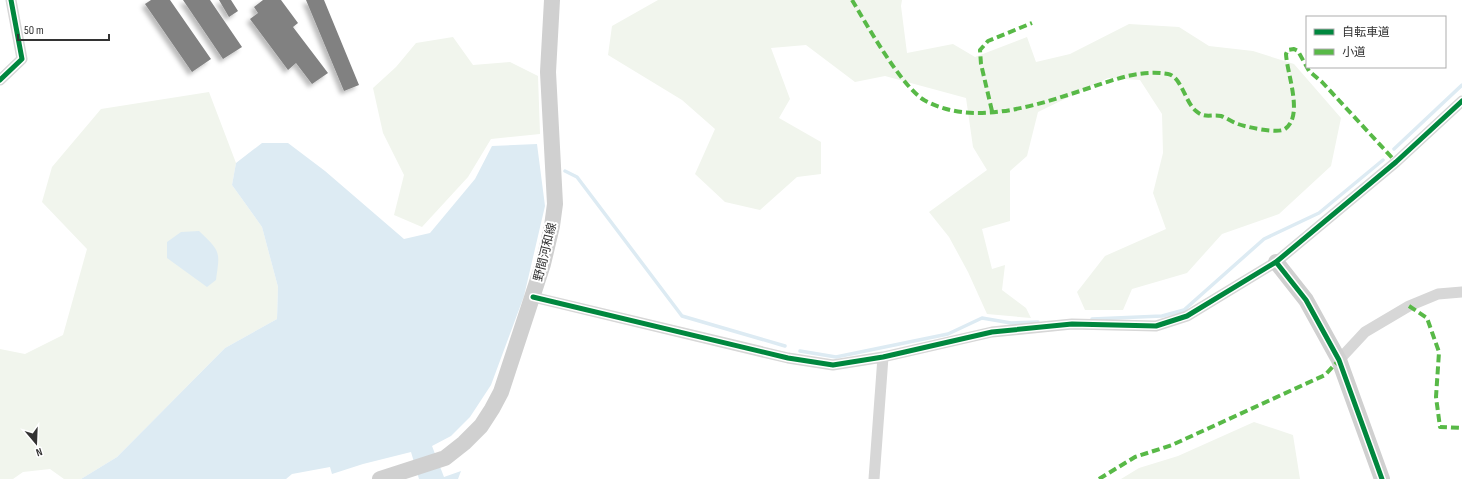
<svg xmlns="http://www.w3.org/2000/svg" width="1462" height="479" font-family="'Sofia Sans Condensed','Noto Sans JP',sans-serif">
  <defs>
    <filter id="shadow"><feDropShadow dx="-3.5" dy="3.5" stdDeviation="2" flood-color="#0004"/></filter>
  </defs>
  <rect width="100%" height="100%" fill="#fff"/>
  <path fill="#f1f5ed" d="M 658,0 L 902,0 L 901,6 L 907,53 L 953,44 L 975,57 L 1027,37 L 1036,62 L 1070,54 L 1129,24 L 1179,27 L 1209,46 L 1253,51 L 1294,64 L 1341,118 L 1331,166 L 1279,214 L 1222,234 L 1187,273 L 1132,289 L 1123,310 L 1085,310 L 1077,292 L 1105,256 L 1166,229 L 1153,193 L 1163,153 L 1162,114 L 1140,80 L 1108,78 L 1038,112 L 1027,156 L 1010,171 L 1010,221 L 982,229 L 992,269 L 1005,265 L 1002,290 L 1026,308 L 1031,318 L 987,314 L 968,272 L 949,237 L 929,212 L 987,170 L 973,147 L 966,98 L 885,76 L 855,82 L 806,45 L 771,48 L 790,99 L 779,118 L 821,142 L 821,174 L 797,177 L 760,210 L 725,202 L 695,174 L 715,129 L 682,100 L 608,55 L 612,26 Z
    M 453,37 L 473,65 L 510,62 L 538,76 L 540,134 L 491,139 L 468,177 L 422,227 L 394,215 L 404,175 L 383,133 L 373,88 L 396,67 L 416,43 Z
    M 209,92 L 236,163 L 232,185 L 262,227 L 278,287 L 277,319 L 225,348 L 117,457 L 81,479 L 64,479 L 50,469 L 23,472 L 13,479 L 0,479 L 0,349 L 25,354 L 63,335 L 87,249 L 42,202 L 52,167 L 101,109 Z
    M 1254,422 L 1293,435 L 1300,479 L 1121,479 L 1139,468 L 1178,456 Z"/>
  <path fill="#ddebf3" d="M 262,143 L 288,143 L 325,171 L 404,239 L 430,233 L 475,179 L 492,146 L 537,144 L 545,206 L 524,296 L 491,385 L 470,417 L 451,436 L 432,446 L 444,477 L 461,471 L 458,479 L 419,479 L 411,452 L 363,464 L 332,474 L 330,467 L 292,474 L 286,479 L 81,479 L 117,457 L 225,348 L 277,319 L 278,287 L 262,227 L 232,185 L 236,163 Z
    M 199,231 C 221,252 220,251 216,280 L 207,287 L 167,258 L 167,242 L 181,232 Z"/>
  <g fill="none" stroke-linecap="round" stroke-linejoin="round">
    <path stroke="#ddebf3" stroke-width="3.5" d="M 1394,149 L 1462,85
      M 565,171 L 577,177 L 682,316 L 785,346
      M 1092,319 L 1162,316 L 1184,310 L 1264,239 L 1319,213 L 1383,160
      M 800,351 L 836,357 L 948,334 L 982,318 L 1011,323 L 1038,322"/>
  </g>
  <path fill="#818181" filter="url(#shadow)" d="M 151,0 L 170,0 L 211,59 L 192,72 L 145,4 Z
    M 183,0 L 210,0 L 242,47 L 223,59 Z
    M 219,0 L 231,0 L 238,11 L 229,17 Z
    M 263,0 L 281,0 L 298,23 L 293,27 L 328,73 L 312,84 L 296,63 L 288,70 L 250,19 L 258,13 L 254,7 Z
    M 306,0 L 324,0 L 359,85 L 344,91 Z"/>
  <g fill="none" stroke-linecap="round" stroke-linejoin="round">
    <path stroke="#d7d7d7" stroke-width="11" d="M 0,80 L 22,59 L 11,0
      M 533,297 L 788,358 L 833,365 L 883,357 L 992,332 L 1072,324 L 1156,326 L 1187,316 L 1276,262 L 1396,162 L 1462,101
      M 1339,360 L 1365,332 L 1409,306 L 1438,294 L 1462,292
      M 874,479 L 883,357"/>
    <path stroke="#d0d0d0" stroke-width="16" d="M 1276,262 L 1306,300 L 1339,360 L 1382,479
      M 380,479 L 445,458 L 464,443 L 481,426 L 492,409 L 501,392 L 543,264 L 552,226 L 555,204 L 548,72 L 552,0"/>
    <path stroke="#58b947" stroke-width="4" stroke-dasharray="8 4" stroke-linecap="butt" d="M 852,0 C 867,25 901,86 924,100 C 972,127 1035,106 1083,90 C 1111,81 1138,69 1168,74 C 1181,76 1185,102 1196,111 C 1205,119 1211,114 1221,116 C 1227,118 1232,122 1238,124 C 1246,127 1278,134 1285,129 C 1304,116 1287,74 1286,54 L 1288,50 L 1294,49 L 1298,51 L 1309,71 L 1322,82 L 1396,162
      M 992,111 L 981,64 L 980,50 L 988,41 L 1032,23
      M 1409,306 L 1427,318 L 1439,352 L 1436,397 L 1440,427 L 1462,428
      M 1099,479 L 1135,457 L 1172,445 L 1325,375 L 1339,360"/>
    <defs>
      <path id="cycleway" d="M 0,80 L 22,59 L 11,0
        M 1276,262 L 1306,300 L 1339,360 L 1382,479
        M 533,297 L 788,358 L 833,365 L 883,357 L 992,332 L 1072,324 L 1156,326 L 1187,316 L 1276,262 L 1396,162 L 1462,101"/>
    </defs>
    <use href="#cycleway" stroke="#fff" stroke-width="8"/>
    <use href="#cycleway" stroke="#00873e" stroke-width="5"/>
  </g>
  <g text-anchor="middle" stroke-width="4" stroke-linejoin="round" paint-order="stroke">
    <g font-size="12" fill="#333" stroke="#fff">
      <text transform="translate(545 252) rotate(-76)" y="4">野間河和線</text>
    </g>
  </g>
  <rect x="1306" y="16" width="140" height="52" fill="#ffffff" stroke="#adadad"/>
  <rect x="1314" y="29" width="20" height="6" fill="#00873e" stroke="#adadad"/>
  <text x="1342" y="36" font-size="12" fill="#333333">自転車道</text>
  <rect x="1314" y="49" width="20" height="6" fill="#58b947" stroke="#adadad"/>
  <text x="1342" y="56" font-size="12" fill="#333333">小道</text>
  <g transform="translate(36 443) rotate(161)" stroke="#ffffff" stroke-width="3" paint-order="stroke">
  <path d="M0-3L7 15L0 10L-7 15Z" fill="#333333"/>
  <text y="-6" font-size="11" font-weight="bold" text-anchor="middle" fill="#333333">N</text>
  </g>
  <path d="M18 34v6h91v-6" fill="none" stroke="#333333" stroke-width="2"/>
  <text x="24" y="34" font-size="12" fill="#333333" stroke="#ffffff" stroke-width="3" paint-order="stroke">50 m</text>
</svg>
